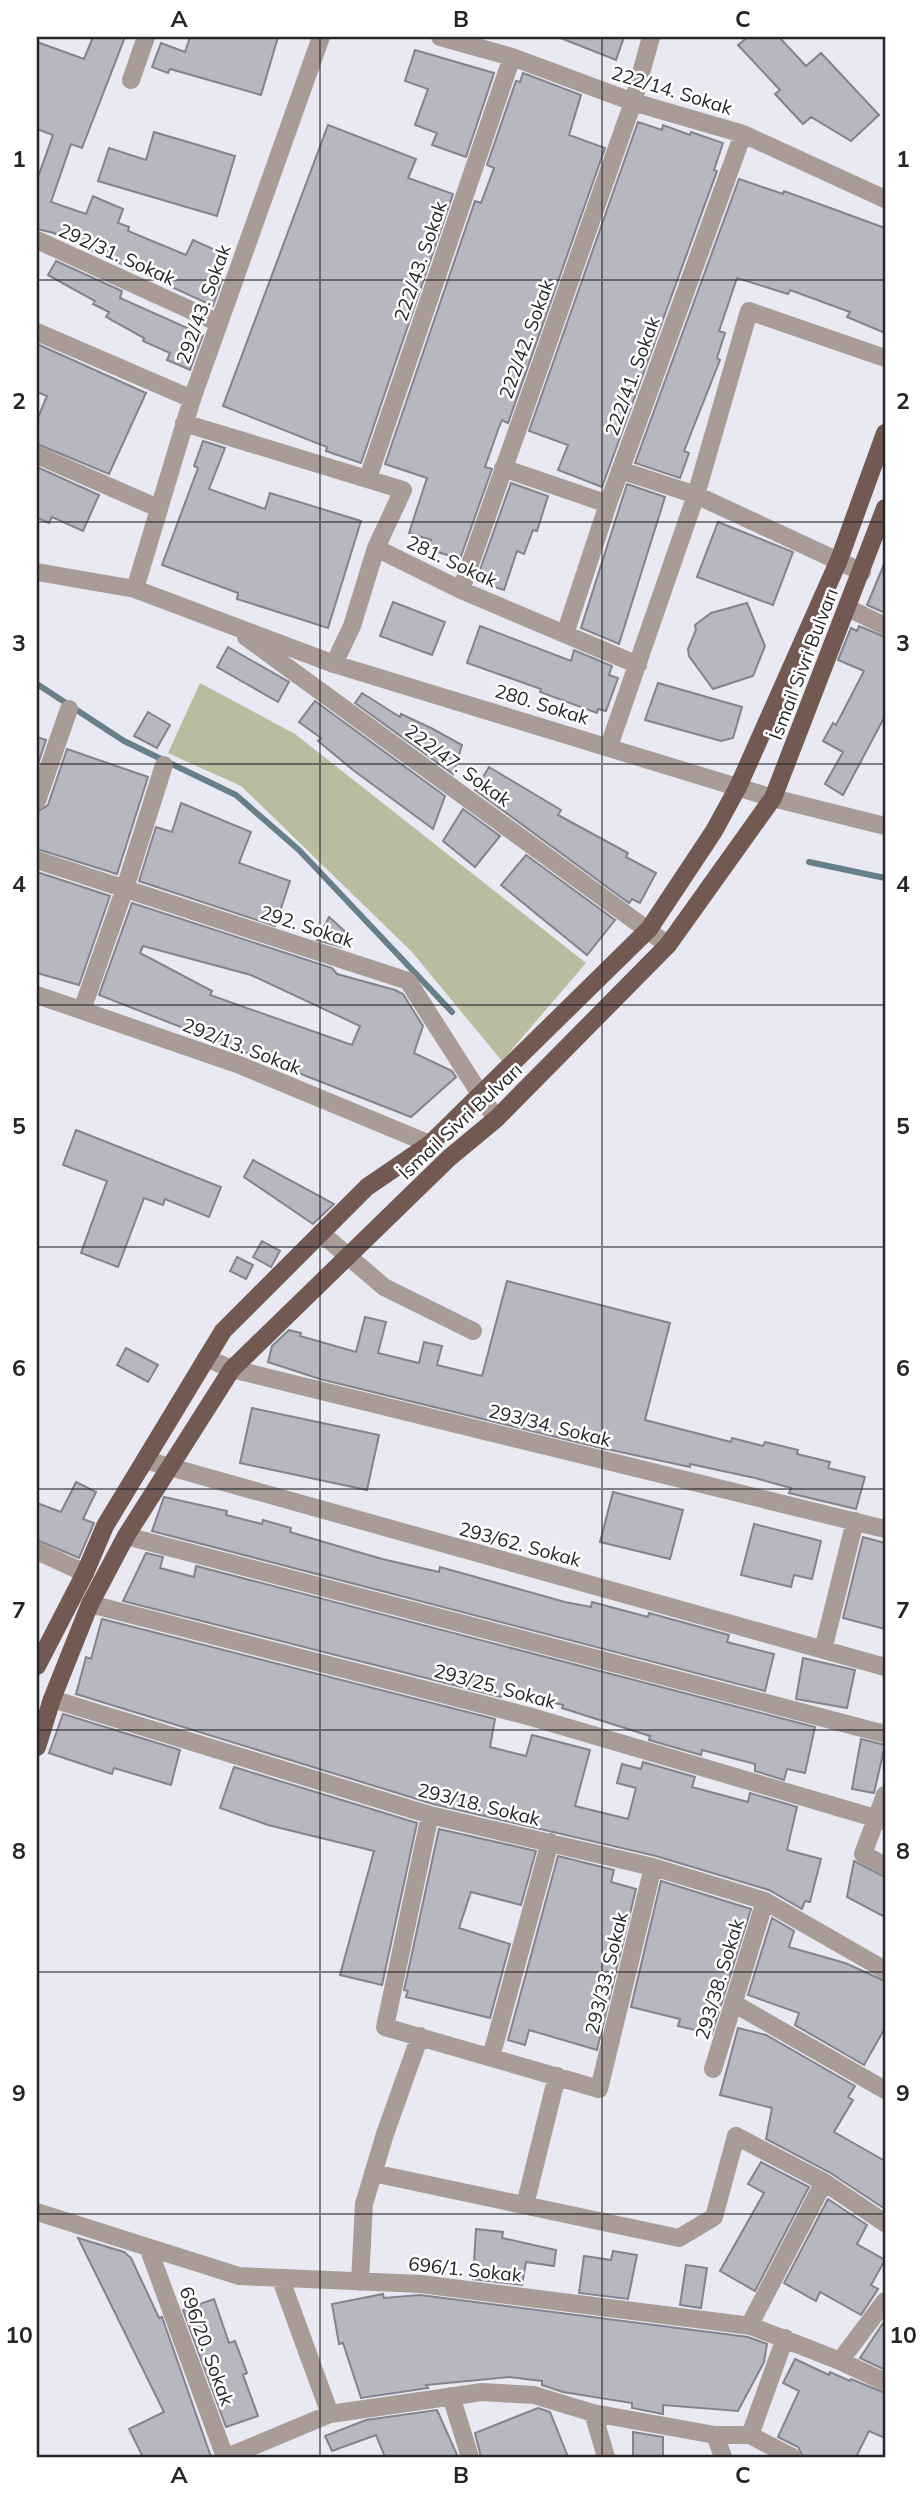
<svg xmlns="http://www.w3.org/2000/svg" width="922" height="2494" font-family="Mulish,sans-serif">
  <rect width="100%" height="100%" fill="#e8e9f3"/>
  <path fill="#babc9f" d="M 200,683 L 295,734 L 586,963 L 502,1061 L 412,952 L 241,786 L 168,753 Z"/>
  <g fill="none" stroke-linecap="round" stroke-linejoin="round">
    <path stroke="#677f88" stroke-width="6" d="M 37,684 L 124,741 L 236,795 L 299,850 L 452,1012
      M 809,862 L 885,878"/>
  </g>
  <path fill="#b7b7c1" stroke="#82838c" stroke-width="2" fill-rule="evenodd" d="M 93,37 L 125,37 L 82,148 L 71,144 L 51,202 L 86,214 L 93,196 L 123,209 L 118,223 L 129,227 L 128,231 L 186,255 L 193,240 L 229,256 L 219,278 L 222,280 L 213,306 L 54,233 L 37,229 L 37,180 L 53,135 L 37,129 L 37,42 L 84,59 Z
    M 190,37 L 278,37 L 261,95 L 170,69 L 168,73 L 152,67 L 161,43 L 185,52 Z
    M 558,37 L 624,37 L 616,60 Z
    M 748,37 L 779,37 L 806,66 L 821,53 L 879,115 L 851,141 L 811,117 L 803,124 L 775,94 L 780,90 L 738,45 Z
    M 415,50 L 494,73 L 466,157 L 432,145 L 437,133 L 415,125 L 428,89 L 405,81 Z
    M 523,73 L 581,95 L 569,135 L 605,148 L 508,423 L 502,420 L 499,427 L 485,467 L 492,469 L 460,559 L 428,549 L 431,540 L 409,533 L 427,478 L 385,464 L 475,201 L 481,203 L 494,168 L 487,165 L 516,81 L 520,82 Z
    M 638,122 L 662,130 L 663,125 L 690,135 L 691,132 L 723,143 L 714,170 L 717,171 L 602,487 L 558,470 L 568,445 L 529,431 Z
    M 328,125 L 416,159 L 408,178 L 453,194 L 361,463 L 326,451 L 327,447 L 223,406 Z
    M 154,132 L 235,156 L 217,216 L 98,181 L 109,148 L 146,160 Z
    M 739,179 L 783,194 L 784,191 L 885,228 L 885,333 L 847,317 L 850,312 L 790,290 L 788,294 L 737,278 L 719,331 L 725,333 L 717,358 L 720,360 L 684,451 L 689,453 L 680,478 L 635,463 Z
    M 56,261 L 122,291 L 120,298 L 203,335 L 190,370 L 167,360 L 170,353 L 143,341 L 144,338 L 106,317 L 109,312 L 93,304 L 95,301 L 48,275 Z
    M 37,344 L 146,393 L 109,474 L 37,444 L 37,420 L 47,396 L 37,392 Z
    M 203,441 L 225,448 L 209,489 L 265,509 L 270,493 L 361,521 L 328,628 L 237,599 L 238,593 L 162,565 L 198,468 L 194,466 Z
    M 37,467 L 99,495 L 83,531 L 52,517 L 49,523 L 37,518 Z
    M 511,483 L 548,496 L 537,531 L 533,530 L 524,554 L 517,551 L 504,590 L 476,581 Z
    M 627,484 L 665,497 L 619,644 L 581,628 Z
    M 718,522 L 793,552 L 773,605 L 697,577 Z
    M 885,562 L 885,613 L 867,605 Z
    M 393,602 L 445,622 L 432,655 L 380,636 Z
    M 747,603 L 765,646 L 753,676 L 713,689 L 689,656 L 688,649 L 696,630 L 695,625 L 711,613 Z
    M 480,626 L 571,661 L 574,650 L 612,666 L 609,675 L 618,678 L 606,711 L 598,709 L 597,713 L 540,692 L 541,689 L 467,663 Z
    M 859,626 L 885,637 L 885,716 L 843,795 L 825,784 L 843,752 L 823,741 L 833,723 L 836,725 L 864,671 L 838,660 L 851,628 L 857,631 Z
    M 228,647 L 289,682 L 278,702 L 217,667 Z
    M 658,683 L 742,707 L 733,738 L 721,741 L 645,720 Z
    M 362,693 L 400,717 L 401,714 L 431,728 L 462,745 L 453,774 L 355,703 Z
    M 315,701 L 445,796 L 433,829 L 353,770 L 318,741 L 321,738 L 299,722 Z
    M 148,712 L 170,725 L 157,748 L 134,736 Z
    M 37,737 L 46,740 L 37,767 Z
    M 67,749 L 148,777 L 117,874 L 37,849 L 37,812 L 48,805 Z
    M 489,767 L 561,810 L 558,815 L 628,853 L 626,857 L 656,873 L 640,903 L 632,899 L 629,903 L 475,790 Z
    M 181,803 L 251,832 L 239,863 L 290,881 L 275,926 L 139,881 L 156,827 L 172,832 Z
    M 463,809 L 500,836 L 475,867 L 443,841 Z
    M 526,855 L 615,920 L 587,955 L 501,885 Z
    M 37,872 L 110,896 L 79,985 L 37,973 Z
    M 132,903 L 332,968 L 337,974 L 395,990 L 403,994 L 423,1026 L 414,1053 L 452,1071 L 456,1077 L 411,1117 L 99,995 ZM 143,946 L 251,975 L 360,1026 L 352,1045 L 210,995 L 212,991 L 140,953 Z
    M 329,917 L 348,934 L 342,947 L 317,940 Z
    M 76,1130 L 221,1187 L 209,1217 L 165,1199 L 163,1205 L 144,1198 L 118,1267 L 81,1253 L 107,1181 L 63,1165 Z
    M 253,1160 L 334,1204 L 313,1224 L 244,1177 Z
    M 262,1241 L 280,1251 L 271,1267 L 253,1257 Z
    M 237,1257 L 253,1265 L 246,1279 L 230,1271 Z
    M 507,1281 L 670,1323 L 645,1420 L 731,1442 L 732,1438 L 763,1446 L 765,1442 L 798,1450 L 797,1454 L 830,1462 L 828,1468 L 865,1477 L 856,1509 L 789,1493 L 791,1488 L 755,1478 L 690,1464 L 690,1467 L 597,1447 L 320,1379 L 268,1362 L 272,1346 L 289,1330 L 301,1333 L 300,1336 L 356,1352 L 365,1317 L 386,1322 L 378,1353 L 419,1363 L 424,1342 L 442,1346 L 437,1365 L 482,1376 Z
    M 126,1348 L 158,1365 L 148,1382 L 117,1365 Z
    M 252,1408 L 379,1435 L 367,1490 L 240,1463 Z
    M 76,1482 L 96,1492 L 83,1519 L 94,1523 L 79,1558 L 37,1540 L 37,1503 L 61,1512 Z
    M 613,1492 L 683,1510 L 670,1559 L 600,1542 Z
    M 164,1497 L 227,1511 L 226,1515 L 262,1524 L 263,1520 L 291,1528 L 290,1532 L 382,1559 L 439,1572 L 440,1567 L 565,1602 L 591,1607 L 592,1602 L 648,1617 L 649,1613 L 729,1635 L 727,1642 L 774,1654 L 765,1691 L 152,1531 Z
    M 754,1524 L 821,1541 L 812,1579 L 794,1575 L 791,1587 L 741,1575 Z
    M 863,1537 L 885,1543 L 885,1629 L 843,1618 Z
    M 146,1553 L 163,1557 L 160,1568 L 194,1577 L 196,1566 L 815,1727 L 805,1773 L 787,1769 L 784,1780 L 755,1771 L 755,1764 L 702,1750 L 701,1755 L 649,1740 L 650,1736 L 562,1708 L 563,1705 L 532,1697 L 531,1702 L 502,1694 L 501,1697 L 123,1601 Z
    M 102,1619 L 495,1719 L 490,1747 L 526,1756 L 532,1735 L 590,1750 L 575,1806 L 628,1819 L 636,1788 L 617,1783 L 622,1764 L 641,1769 L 643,1762 L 695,1777 L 692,1787 L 748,1802 L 750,1793 L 797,1807 L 787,1850 L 821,1859 L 810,1902 L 805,1901 L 802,1909 L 769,1890 L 656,1856 L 433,1804 L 76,1694 L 86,1657 L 91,1659 Z
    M 803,1658 L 855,1670 L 847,1708 L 796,1699 Z
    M 63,1714 L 180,1750 L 171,1785 L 114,1768 L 112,1774 L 49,1753 Z
    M 861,1739 L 885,1745 L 874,1793 L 852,1789 Z
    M 234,1767 L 417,1823 L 382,1985 L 340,1975 L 374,1851 L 268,1825 L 220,1808 Z
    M 439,1829 L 536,1851 L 521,1905 L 471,1892 L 459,1928 L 510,1944 L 490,2018 L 406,1997 L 408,1991 L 404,1990 Z
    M 558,1856 L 614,1870 L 611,1882 L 636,1889 L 597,2050 L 529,2030 L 525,2045 L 508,2040 Z
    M 854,1861 L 885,1877 L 885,1917 L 847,1897 Z
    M 661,1881 L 751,1909 L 712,2034 L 678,2026 L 680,2019 L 631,2007 Z
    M 772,1918 L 794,1931 L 789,1947 L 845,1963 L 885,1981 L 885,2028 L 864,2065 L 795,2025 L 799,2013 L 748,1995 Z
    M 738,2028 L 766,2035 L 855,2086 L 848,2097 L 853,2100 L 834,2132 L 885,2161 L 885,2209 L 829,2172 L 766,2139 L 772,2108 L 720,2095 Z
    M 761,2162 L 809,2187 L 755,2291 L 720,2271 L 764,2193 L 748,2184 Z
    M 828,2199 L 867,2225 L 857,2244 L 885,2260 L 871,2285 L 878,2289 L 861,2315 L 820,2292 L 816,2301 L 784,2283 Z
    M 476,2229 L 503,2232 L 502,2238 L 556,2250 L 554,2266 L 526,2262 L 522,2285 L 473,2279 Z
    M 78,2238 L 124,2252 L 131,2258 L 159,2318 L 162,2317 L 211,2457 L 143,2457 L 129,2429 L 164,2412 Z
    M 613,2251 L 637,2255 L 628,2299 L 579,2293 L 584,2256 L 611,2260 Z
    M 686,2265 L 707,2268 L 701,2308 L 680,2305 Z
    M 383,2294 L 384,2298 L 420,2295 L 748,2337 L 767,2344 L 764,2362 L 738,2411 L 663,2405 L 663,2414 L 632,2408 L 632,2403 L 563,2392 L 542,2385 L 542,2381 L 509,2377 L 426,2385 L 428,2388 L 361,2398 L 343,2343 L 339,2344 L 332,2304 Z
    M 214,2299 L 229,2343 L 235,2341 L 247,2373 L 243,2375 L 258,2416 L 226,2427 L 183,2310 Z
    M 885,2320 L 885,2370 L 860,2358 Z
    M 795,2359 L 829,2375 L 830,2372 L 850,2381 L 851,2379 L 885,2393 L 885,2438 L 869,2431 L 856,2457 L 803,2457 L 798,2447 L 778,2437 L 799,2391 L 783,2383 Z
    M 538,2408 L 550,2412 L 568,2457 L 481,2457 L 475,2433 Z
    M 437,2410 L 458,2457 L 385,2457 L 376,2435 L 332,2451 L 325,2436 L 366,2420 Z
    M 633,2432 L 663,2437 L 663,2457 L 633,2457 Z"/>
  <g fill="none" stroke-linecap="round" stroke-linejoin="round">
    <path stroke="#a99b96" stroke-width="18" d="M 440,37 L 512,57 L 633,102 L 743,134 L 885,199
      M 131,80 L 146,37
      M 37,240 L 219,323
      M 37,332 L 192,399
      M 184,423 L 403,490 L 376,548 L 461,590 L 638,665
      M 37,455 L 158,508
      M 503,468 L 608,504
      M 620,470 L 696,495 L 749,311 L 885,358
      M 368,478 L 512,57
      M 37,572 L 135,589 L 334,664 L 773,798 L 885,826
      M 135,589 L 192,399 L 321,37
      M 461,590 L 633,102 L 651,37
      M 848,608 L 885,626
      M 565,634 L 608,504 L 743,134
      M 246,637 L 668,945
      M 334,664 L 352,626 L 376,548
      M 609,746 L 696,495 L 862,572
      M 37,801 L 69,709
      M 37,860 L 408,981 L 496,1119
      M 37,995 L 237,1064 L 430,1144
      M 82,1010 L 125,888 L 164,765
      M 321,1233 L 384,1287 L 473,1331
      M 206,1358 L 232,1369 L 885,1529
      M 145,1460 L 885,1667
      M 126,1536 L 885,1734
      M 37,1551 L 85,1573
      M 90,1604 L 528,1716 L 885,1821
      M 823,1650 L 855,1521
      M 52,1699 L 430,1815 L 653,1867 L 765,1901 L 885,1970
      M 885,1795 L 863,1854 L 885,1866
      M 430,1815 L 385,2027 L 599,2089 L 653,1867
      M 733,2003 L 885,2090
      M 491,2057 L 550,1842
      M 713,2069 L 765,1901
      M 373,2173 L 679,2238 L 714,2217 L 736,2136 L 824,2182 L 885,2223
      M 525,2205 L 557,2076
      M 37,2212 L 239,2276 L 421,2284 L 751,2326 L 840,2361 L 885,2382
      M 149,2250 L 225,2457
      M 281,2280 L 330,2414
      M 360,2282 L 364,2204 L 385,2134 L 420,2036
      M 749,2326 L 824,2182
      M 840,2361 L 885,2301
      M 451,2396 L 470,2457
      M 593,2413 L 606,2457
      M 715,2435 L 723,2457
      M 750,2435 L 785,2338
      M 227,2457 L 330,2414 L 482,2392 L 534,2395 L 593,2413 L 715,2435 L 750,2435 L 792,2457"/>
    <path stroke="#725952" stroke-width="18" d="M 37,1666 L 85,1573 L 105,1526 L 223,1331 L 367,1187 L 430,1144 L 649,929 L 714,831 L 738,787 L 839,560 L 885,433
      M 37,1747 L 52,1699 L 90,1604 L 126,1536 L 232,1369 L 449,1158 L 496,1119 L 668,945 L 773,798 L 885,508"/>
  </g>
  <path fill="none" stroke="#252529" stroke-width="2" stroke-opacity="0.55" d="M 320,37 L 320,2457M 602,37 L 602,2457M 37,280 L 885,280M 37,522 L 885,522M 37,764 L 885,764M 37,1005 L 885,1005M 37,1247 L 885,1247M 37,1489 L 885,1489M 37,1730 L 885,1730M 37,1972 L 885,1972M 37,2214 L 885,2214"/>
  <g text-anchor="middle" stroke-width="5" stroke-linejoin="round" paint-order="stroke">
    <g font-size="19" fill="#252529" stroke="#fff">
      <text transform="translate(672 90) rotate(17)" y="7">222/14. Sokak</text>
      <text transform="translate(117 254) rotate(24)" y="7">292/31. Sokak</text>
      <text transform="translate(420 261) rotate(-71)" y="7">222/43. Sokak</text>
      <text transform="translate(203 304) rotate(-70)" y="7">292/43. Sokak</text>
      <text transform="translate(526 339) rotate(-70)" y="7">222/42. Sokak</text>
      <text transform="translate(632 376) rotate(-70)" y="7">222/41. Sokak</text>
      <text transform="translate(452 561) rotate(25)" y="7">281. Sokak</text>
      <text transform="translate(803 664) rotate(-69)" y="7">İsmail Sivri Bulvarı</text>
      <text transform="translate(542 704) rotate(17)" y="7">280. Sokak</text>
      <text transform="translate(458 765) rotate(36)" y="7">222/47. Sokak</text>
      <text transform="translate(307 926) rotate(18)" y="7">292. Sokak</text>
      <text transform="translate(242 1046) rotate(21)" y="7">292/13. Sokak</text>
      <text transform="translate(460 1121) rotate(-43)" y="7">İsmail Sivri Bulvarı</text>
      <text transform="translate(550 1425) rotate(14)" y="7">293/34. Sokak</text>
      <text transform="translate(520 1544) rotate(15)" y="7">293/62. Sokak</text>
      <text transform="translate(495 1686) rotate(15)" y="7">293/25. Sokak</text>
      <text transform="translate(479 1804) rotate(14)" y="7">293/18. Sokak</text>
      <text transform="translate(606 1973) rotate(-76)" y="7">293/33. Sokak</text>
      <text transform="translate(719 1979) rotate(-73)" y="7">293/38. Sokak</text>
      <text transform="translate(465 2269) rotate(6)" y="7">696/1. Sokak</text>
      <text transform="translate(207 2346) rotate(70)" y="7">696/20. Sokak</text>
    </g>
  </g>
  <rect width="922" height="2494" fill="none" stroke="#ffffff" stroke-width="77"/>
  <rect x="38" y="38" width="846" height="2418" fill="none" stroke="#252529" stroke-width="2.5"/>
  <g font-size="23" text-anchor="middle" font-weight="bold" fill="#252529">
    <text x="179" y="27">A</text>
    <text x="461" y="27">B</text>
    <text x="743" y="27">C</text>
    <text x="19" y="167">1</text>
    <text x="903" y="167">1</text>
    <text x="19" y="409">2</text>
    <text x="903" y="409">2</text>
    <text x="19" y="651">3</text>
    <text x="903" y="651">3</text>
    <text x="19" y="892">4</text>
    <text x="903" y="892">4</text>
    <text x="19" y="1134">5</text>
    <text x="903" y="1134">5</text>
    <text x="19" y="1376">6</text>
    <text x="903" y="1376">6</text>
    <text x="19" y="1618">7</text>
    <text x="903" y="1618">7</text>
    <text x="19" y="1859">8</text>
    <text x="903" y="1859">8</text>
    <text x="19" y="2101">9</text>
    <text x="903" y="2101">9</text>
    <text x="19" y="2343">10</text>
    <text x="903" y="2343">10</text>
    <text x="179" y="2483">A</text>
    <text x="461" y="2483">B</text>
    <text x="743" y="2483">C</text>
  </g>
</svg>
